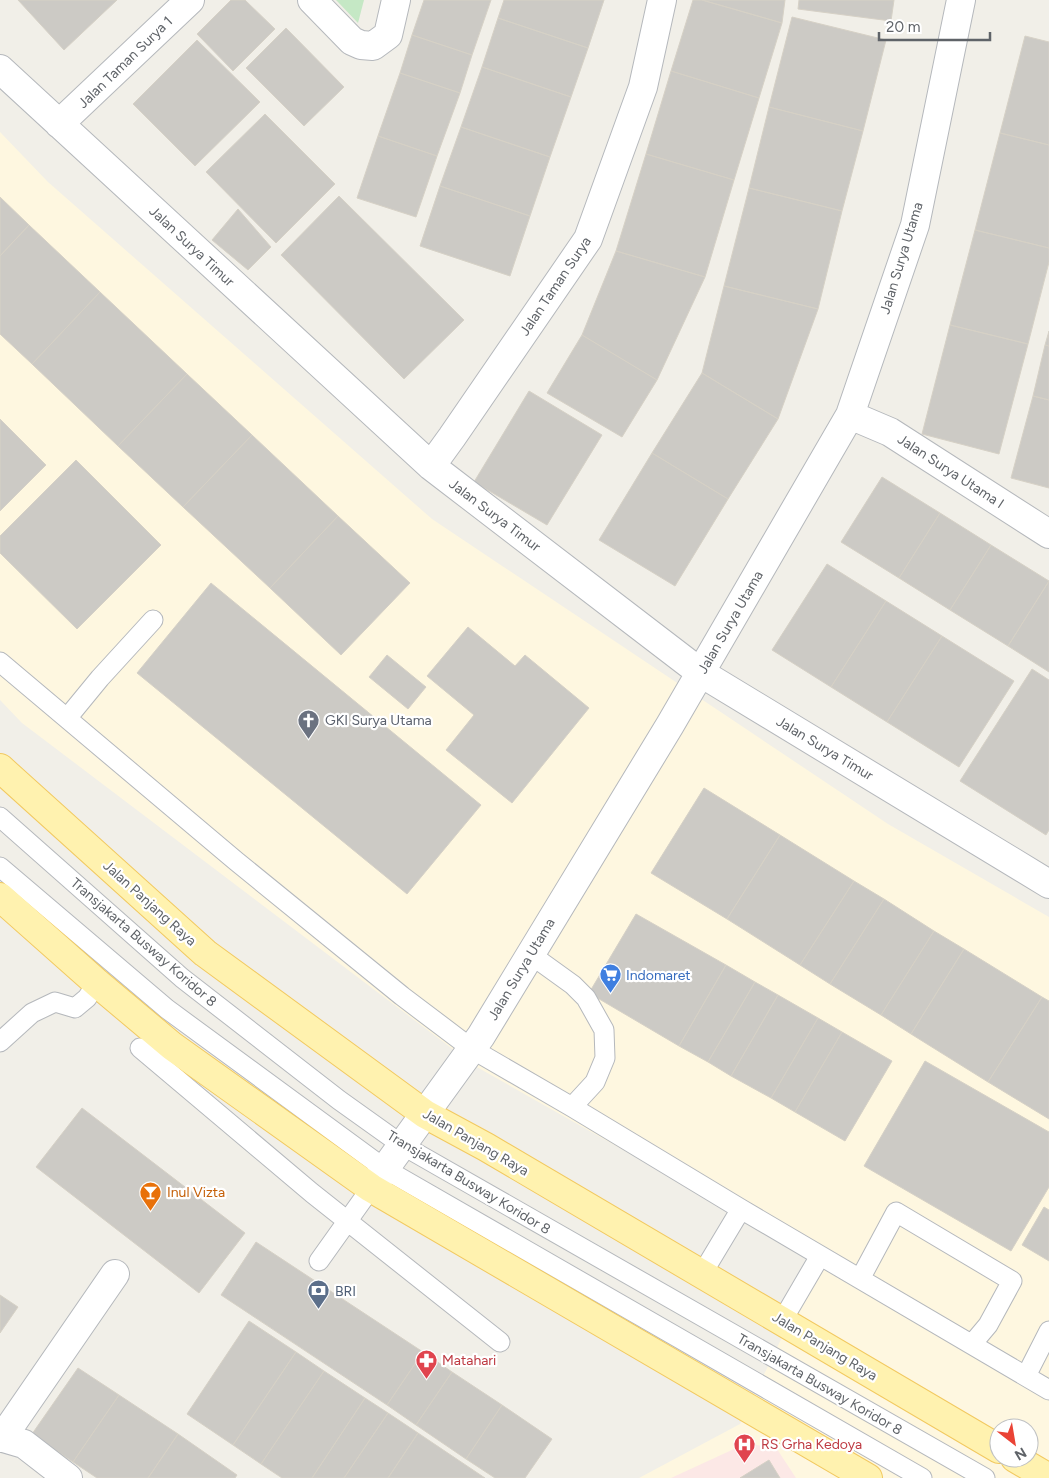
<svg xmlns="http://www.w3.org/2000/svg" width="1049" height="1478" font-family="Figtree,sans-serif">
  <rect width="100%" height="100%" fill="#f1efe8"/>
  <path fill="#fef7e0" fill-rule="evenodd" d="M 0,132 L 48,182 L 432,519 L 888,824 L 1049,917 L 1049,1478 L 639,1478 L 740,1424 L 819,1261 L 475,1066 L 22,723 L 0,700 ZM 999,1428 L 1029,1428 L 1029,1458 L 999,1458 Z"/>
  <path fill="#fce8e6" d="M 747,1443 L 777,1449 L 796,1478 L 671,1478 Z"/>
  <path fill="#c5e8c5" d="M 336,0 L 364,0 L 358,23 Z"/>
  <path fill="#cccac5" stroke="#d6d1c6" d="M 18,0 L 117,0 L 64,50 Z
    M 231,0 L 245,0 L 275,29 L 233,71 L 197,34 Z
    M 424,0 L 491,0 L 472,55 L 412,35 Z
    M 504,0 L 604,0 L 588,48 L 498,18 Z
    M 693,0 L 702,0 L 782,23 L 759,98 L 671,71 Z
    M 702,0 L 785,0 L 782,23 Z
    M 799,0 L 894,0 L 891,21 L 798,9 Z
    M 792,17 L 886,40 L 863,131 L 769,107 Z
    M 498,18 L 588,48 L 571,97 L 482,67 Z
    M 286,28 L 344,87 L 304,126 L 246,68 Z
    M 412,35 L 472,55 L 460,93 L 400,73 Z
    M 1025,36 L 1049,42 L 1049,145 L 1000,133 Z
    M 197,40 L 260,102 L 195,166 L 133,104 Z
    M 482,67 L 571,97 L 550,157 L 461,127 Z
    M 671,71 L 759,98 L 734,180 L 646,154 Z
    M 400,73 L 460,93 L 437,156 L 378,136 Z
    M 769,107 L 863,131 L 842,211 L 749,188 Z
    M 265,114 L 335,184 L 276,243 L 206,172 Z
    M 461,127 L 550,157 L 530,216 L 440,186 Z
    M 1000,133 L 1049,145 L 1049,248 L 975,230 Z
    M 378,136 L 437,156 L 416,217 L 357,198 Z
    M 646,154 L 734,180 L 705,277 L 616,251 Z
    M 440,186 L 530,216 L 510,276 L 420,246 Z
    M 749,188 L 842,211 L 818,309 L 724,286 Z
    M 339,196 L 464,320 L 404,379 L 281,255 Z
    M 0,197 L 29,225 L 0,256 Z
    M 238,209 L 271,247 L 248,270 L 212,240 Z
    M 29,225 L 100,292 L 32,364 L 0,334 L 0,256 Z
    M 975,230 L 1049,248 L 1049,262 L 1028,344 L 950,325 Z
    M 616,251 L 705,277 L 657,380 L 582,335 Z
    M 724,286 L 818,309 L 778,419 L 702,373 Z
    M 100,292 L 187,374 L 118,446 L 32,364 Z
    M 950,325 L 1028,344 L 999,454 L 922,434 Z
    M 1049,331 L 1049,346 L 1045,345 Z
    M 582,335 L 657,380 L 622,437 L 547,393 Z
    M 1045,345 L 1049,346 L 1049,400 L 1033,396 Z
    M 702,373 L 778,419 L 728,499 L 652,453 Z
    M 187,374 L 252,435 L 183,507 L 118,446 Z
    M 529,391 L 602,435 L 547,525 L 474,482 Z
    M 1033,396 L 1049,400 L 1049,488 L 1011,478 Z
    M 0,419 L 46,465 L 0,511 Z
    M 252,435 L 338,516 L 270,588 L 183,507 Z
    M 652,453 L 728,499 L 675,586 L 599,540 Z
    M 76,460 L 161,545 L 77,629 L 0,553 L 0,536 Z
    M 882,477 L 940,513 L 899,578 L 841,542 Z
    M 940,513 L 991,545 L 950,610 L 899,578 Z
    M 338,516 L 410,583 L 341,655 L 270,588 Z
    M 991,545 L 1049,581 L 1008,646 L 950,610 Z
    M 827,564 L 886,601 L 831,687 L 772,650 Z
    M 1049,581 L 1049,672 L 1008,646 Z
    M 211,583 L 481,805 L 407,894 L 137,673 Z
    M 886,601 L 942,636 L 887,722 L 831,687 Z
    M 468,627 L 515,666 L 525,655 L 589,708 L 512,803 L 446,750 L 474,715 L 427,676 Z
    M 942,636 L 1014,681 L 959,767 L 887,722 Z
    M 387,655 L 426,687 L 408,709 L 369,677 Z
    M 1032,669 L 1049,680 L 1049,830 L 1046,835 L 960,781 Z
    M 704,788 L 780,835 L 727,919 L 651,873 Z
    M 780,835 L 854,881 L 800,965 L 727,919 Z
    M 854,881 L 884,899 L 830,984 L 800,965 Z
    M 884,899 L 934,931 L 881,1015 L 830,984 Z
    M 636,914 L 726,965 L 679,1046 L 589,993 Z
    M 934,931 L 964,949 L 911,1034 L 881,1015 Z
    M 964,949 L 1042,997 L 988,1082 L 911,1034 Z
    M 726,965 L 755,982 L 708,1062 L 679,1046 Z
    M 755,982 L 778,995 L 731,1076 L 708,1062 Z
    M 778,995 L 818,1018 L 771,1098 L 731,1076 Z
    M 1042,997 L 1049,1001 L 1049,1119 L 988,1082 Z
    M 818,1018 L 842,1032 L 795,1112 L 771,1098 Z
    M 842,1032 L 892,1061 L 845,1141 L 795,1112 Z
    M 925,1061 L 1049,1132 L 1049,1187 L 1011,1251 L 864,1166 Z
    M 82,1108 L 245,1233 L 199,1293 L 36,1167 Z
    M 1044,1207 L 1049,1210 L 1049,1261 L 1022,1245 Z
    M 256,1242 L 423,1352 L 387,1405 L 221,1295 Z
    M 0,1295 L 18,1307 L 0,1333 Z
    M 249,1321 L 296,1352 L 233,1445 L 187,1414 Z
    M 296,1352 L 324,1371 L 261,1464 L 233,1445 Z
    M 423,1352 L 452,1372 L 416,1425 L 387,1405 Z
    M 78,1368 L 119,1395 L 73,1462 L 32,1434 Z
    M 324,1371 L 365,1398 L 312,1478 L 282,1478 L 261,1464 Z
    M 452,1372 L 502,1405 L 466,1459 L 416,1425 Z
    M 119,1395 L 178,1434 L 148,1478 L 97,1478 L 73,1462 Z
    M 365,1398 L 388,1413 L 344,1478 L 312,1478 Z
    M 502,1405 L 552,1439 L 525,1478 L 495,1478 L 466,1459 Z
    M 388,1413 L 418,1433 L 388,1478 L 344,1478 Z
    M 418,1433 L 485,1478 L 388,1478 Z
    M 178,1434 L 237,1475 L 235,1478 L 148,1478 Z
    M 769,1460 L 780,1478 L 740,1478 Z"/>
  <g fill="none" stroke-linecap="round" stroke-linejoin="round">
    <defs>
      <path id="service" d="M 0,662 L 236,861 L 402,996 L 472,1049 L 572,1107 L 741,1209 L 1049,1390
        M 68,717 L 100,678 L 153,620
        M 0,817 L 182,978 L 339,1100 L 402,1145 L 985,1478
        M 0,867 L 167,1009 L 385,1169 L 922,1478
        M 530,954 L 573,985 L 586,998 L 604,1030 L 605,1058 L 595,1082 L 572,1107
        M 0,1042 L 32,1013 L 55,1002 L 75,1008 L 87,998 L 97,983
        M 140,1048 L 312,1193 L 500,1342
        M 319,1261 L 371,1188
        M 702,1274 L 741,1209
        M 860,1279 L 896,1212 L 1012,1281 L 988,1325 L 972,1344
        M 782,1321 L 820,1256
        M 1026,1376 L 1049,1331"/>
      <path id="minor" d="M 312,0 L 352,41 L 361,45 L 373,46 L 388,35 L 396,0
        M 0,69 L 431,466 L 701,673 L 1049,884
        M 59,124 L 190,0
        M 850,415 L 890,432 L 1049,534
        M 431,466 L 452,437 L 588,239 L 643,87 L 662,0
        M 371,1188 L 481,1036 L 670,725 L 850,415 L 915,225 L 961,0
        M 0,1437 L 24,1444 L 68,1478
        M 2,1438 L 115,1274"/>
      <path id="primary" d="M 0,768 L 205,953 L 425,1114 L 486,1147 L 999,1449
        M 0,897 L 97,983 L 172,1046 L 371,1188 L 868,1478
        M 1015,1458 L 1049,1478"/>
    </defs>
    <use href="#service" stroke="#b5b8bc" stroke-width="21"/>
    <use href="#minor" stroke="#b5b8bc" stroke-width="30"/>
    <use href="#primary" stroke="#f2c960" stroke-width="30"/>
    <use href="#service" stroke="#fff" stroke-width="19"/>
    <use href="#minor" stroke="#fff" stroke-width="28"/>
    <use href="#primary" stroke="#fff2af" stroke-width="28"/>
  </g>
  <defs>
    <symbol id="church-pin" viewBox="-11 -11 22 30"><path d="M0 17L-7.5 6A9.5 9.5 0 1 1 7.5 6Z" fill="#6b7280" stroke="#fff"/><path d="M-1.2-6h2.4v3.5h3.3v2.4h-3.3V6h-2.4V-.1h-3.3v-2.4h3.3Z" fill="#fff"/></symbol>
    <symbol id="supermarket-pin" viewBox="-11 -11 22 30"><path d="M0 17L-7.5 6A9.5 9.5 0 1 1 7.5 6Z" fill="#3f7fe0" stroke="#fff"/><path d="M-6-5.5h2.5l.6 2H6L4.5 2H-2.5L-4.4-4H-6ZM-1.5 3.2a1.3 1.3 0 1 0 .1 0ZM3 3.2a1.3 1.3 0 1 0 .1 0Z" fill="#fff"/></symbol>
    <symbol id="bar-pin" viewBox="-11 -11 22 30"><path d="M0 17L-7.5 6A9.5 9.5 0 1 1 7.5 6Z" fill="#e8710a" stroke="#fff"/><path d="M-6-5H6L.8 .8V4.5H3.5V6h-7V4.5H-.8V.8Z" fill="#fff"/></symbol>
    <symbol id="bank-pin" viewBox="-11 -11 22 30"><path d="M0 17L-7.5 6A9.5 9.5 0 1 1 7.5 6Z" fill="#5c6f8a" stroke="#fff"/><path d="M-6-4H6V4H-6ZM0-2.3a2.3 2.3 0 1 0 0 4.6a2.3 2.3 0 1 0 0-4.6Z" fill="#fff"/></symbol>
    <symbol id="pharmacy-pin" viewBox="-11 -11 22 30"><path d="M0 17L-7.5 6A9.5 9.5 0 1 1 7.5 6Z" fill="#e0444e" stroke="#fff"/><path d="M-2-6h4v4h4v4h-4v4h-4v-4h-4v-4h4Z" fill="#fff"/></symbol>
    <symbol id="hospital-pin" viewBox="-11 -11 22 30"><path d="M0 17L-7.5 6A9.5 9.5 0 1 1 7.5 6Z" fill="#e0444e" stroke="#fff"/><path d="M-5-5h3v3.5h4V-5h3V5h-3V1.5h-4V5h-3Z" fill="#fff"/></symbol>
  </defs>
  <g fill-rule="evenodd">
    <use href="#church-pin" x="296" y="708" width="25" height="34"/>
    <use href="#supermarket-pin" x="598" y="962" width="25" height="34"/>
    <use href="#bar-pin" x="138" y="1180" width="25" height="34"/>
    <use href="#bank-pin" x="306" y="1278" width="25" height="34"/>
    <use href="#pharmacy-pin" x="414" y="1348" width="25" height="34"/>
    <use href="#hospital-pin" x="732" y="1432" width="25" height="34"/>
  </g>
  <g text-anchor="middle" stroke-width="4.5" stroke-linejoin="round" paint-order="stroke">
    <g font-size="14" fill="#5f6368" stroke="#fff">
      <text transform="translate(125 62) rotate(-44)" y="5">Jalan Taman Surya 1</text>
      <text transform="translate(192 246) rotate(43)" y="5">Jalan Surya Timur</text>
      <text transform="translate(901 258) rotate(-73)" y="5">Jalan Surya Utama</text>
      <text transform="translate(555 286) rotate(-56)" y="5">Jalan Taman Surya</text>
      <text transform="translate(951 471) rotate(33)" y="5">Jalan Surya Utama I</text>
      <text transform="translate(495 515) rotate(37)" y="5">Jalan Surya Timur</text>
      <text transform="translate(730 622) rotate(-60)" y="5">Jalan Surya Utama</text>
      <text transform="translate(825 748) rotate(31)" y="5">Jalan Surya Timur</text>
      <text transform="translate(150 903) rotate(42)" y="5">Jalan Panjang Raya</text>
      <text transform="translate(144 942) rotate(41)" y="5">Transjakarta Busway Koridor 8</text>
      <text transform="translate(521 969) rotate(-59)" y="5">Jalan Surya Utama</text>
      <text transform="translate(476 1142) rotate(30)" y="5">Jalan Panjang Raya</text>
      <text transform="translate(469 1182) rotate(31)" y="5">Transjakarta Busway Koridor 8</text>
      <text transform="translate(825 1346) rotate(31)" y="5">Jalan Panjang Raya</text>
      <text transform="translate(820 1384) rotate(30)" y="5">Transjakarta Busway Koridor 8</text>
    </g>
    <g font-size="14" fill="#5b616d" stroke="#fff" text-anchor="start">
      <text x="325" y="725">GKI Surya Utama</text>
    </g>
    <g font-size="14" fill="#366cbe" stroke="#fff" text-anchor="start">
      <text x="626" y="980">Indomaret</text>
    </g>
    <g font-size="14" fill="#c56008" stroke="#fff" text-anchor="start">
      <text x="167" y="1197">Inul Vizta</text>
    </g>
    <g font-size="14" fill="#4e5e75" stroke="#fff" text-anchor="start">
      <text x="335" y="1296">BRI</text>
    </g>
    <g font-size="14" fill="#be3a42" stroke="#fff" text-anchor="start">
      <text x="442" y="1365">Matahari</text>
      <text x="761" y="1449">RS Grha Kedoya</text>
    </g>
  </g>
  <g transform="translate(1014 1443) rotate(149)"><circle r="24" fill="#ffffff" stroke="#bfc1c3"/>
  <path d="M0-4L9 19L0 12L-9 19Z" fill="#ea4335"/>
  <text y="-8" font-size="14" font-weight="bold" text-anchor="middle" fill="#5f6368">N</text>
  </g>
  <path d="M879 32v8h111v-8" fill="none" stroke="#5f6368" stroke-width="2.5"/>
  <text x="886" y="32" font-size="15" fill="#5f6368" stroke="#ffffff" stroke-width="4" paint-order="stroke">20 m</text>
</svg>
